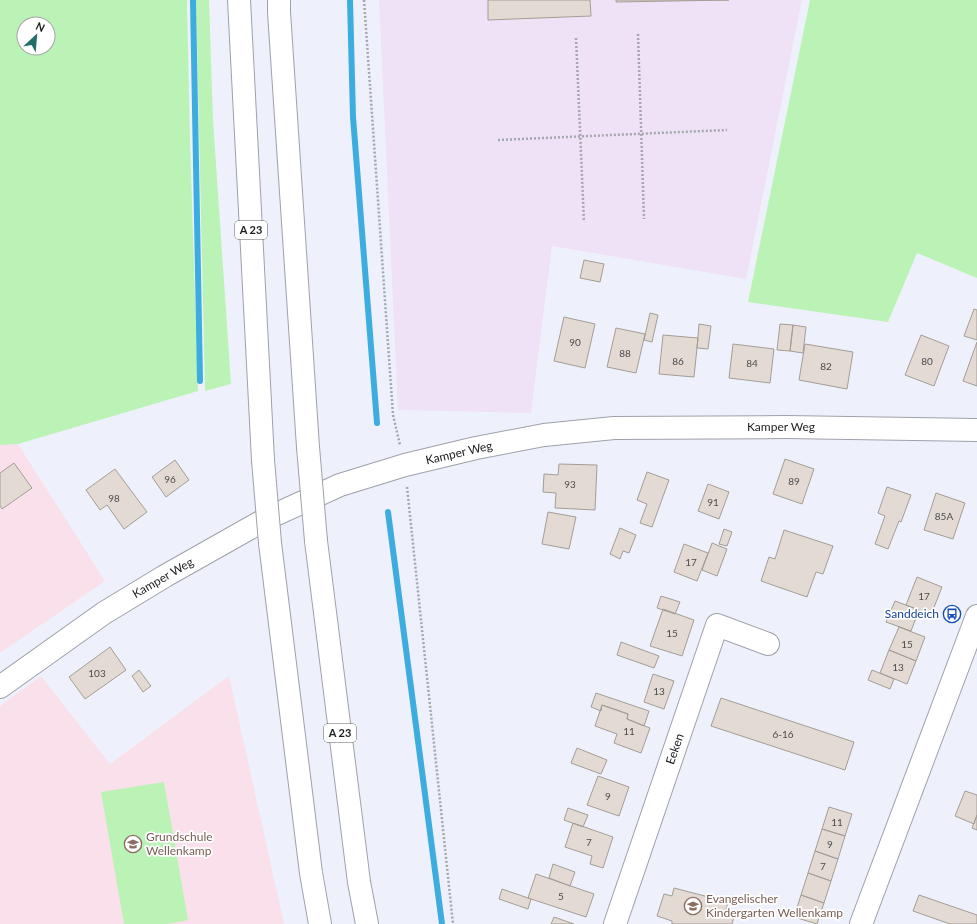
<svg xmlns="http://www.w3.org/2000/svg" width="977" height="924" font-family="Lato,sans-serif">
  <rect width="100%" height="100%" fill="#eef1fb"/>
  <path fill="#efe2f6" d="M 379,0 L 802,0 L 746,279 L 552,246 L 531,413 L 398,410 Z"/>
  <path fill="#f9e0eb" d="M 18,444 L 105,581 L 0,653 L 0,445 Z
    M 41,676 L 110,764 L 229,676 L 284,924 L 0,924 L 0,706 Z"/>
  <path fill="#bbf3b6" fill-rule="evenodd" d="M 0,0 L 187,0 L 190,140 L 198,391 L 18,444 L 0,445 ZM 24,24 L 48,24 L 48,48 L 24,48 Z
    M 196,0 L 209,0 L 213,120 L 231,384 L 205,391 Z
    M 810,0 L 977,0 L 977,278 L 917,253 L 888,322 L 748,302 Z
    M 164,782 L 188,920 L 167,924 L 124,924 L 101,792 Z"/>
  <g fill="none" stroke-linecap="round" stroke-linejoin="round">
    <path stroke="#3dacde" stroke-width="6" d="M 193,0 L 200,381
      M 350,0 L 353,117 L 377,423
      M 388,512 L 442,924"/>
  </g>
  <path fill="#e2dad3" stroke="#a49d96" d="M 488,0 L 590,0 L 591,16 L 488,20 Z
    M 616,0 L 729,0 L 616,2 Z
    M 584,260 L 604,264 L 600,282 L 580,278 Z
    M 974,309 L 977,310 L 977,340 L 964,336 Z
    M 650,313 L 658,315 L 652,342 L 644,340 Z
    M 564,317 L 595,324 L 585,368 L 554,361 Z
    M 699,324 L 711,326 L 708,349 L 697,348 Z
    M 780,324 L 793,325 L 790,351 L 777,350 Z
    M 793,325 L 806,327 L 803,353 L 790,351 Z
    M 616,328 L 645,334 L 636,373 L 607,367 Z
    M 663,335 L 698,338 L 694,377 L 659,374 Z
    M 921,335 L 949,346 L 934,386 L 905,375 Z
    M 977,342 L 977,386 L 963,381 Z
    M 733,344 L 774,349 L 770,383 L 729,378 Z
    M 805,344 L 853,352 L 847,389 L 799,380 Z
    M 785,459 L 814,469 L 802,504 L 773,494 Z
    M 175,460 L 189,480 L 166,497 L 152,477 Z
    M 14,463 L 32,488 L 2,509 L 0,506 L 0,473 Z
    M 559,464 L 597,465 L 595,510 L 555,508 L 556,493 L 543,492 L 544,474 L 558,475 Z
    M 115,469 L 147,512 L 124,529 L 107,505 L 100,510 L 86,490 Z
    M 647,472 L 669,480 L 652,527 L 640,523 L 647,504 L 637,500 Z
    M 708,484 L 729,492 L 719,519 L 698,511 Z
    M 887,487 L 911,495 L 901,522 L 899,521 L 888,549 L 875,544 L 885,516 L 878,513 Z
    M 936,493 L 965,503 L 953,539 L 924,530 Z
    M 548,512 L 576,517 L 569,549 L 542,544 Z
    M 620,528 L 636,535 L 629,553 L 623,551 L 620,559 L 610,554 Z
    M 724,529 L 732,532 L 727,546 L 719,544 Z
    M 784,530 L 833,546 L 823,574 L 816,572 L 807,597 L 761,581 L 769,557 L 775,559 Z
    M 712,543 L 727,549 L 717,576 L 702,570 Z
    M 684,544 L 708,553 L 697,581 L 674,572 Z
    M 917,577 L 942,587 L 931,615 L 906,605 Z
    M 661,596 L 680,602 L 675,614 L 657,608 Z
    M 895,601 L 919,610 L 911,631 L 886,622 Z
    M 663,609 L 694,620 L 682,656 L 650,646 Z
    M 899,627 L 925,637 L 916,661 L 889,650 Z
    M 621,642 L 659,656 L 654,668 L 617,655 Z
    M 110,647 L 126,670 L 85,699 L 69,677 Z
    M 889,650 L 916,661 L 907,684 L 880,673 Z
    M 139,670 L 151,686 L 143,692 L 132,676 Z
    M 872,670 L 894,679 L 890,689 L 868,680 Z
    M 653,674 L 674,681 L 664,709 L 644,702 Z
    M 596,693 L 649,711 L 644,726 L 627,719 L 628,714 L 602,705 L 601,711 L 591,707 Z
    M 721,698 L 854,742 L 845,770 L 711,726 Z
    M 602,705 L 628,714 L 627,719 L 650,728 L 641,753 L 614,743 L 617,734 L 595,726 Z
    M 577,748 L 607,760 L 601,774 L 571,763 Z
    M 598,776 L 629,787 L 619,816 L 587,805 Z
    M 965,791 L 977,795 L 977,815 L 974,824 L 955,816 Z
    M 829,807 L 852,814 L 845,836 L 822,829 Z
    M 568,808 L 588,815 L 583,827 L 564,820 Z
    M 977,815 L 977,830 L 972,828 Z
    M 573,823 L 613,837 L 603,868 L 590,864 L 592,856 L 565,847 Z
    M 822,829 L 845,836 L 838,859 L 815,851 Z
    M 815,851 L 838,859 L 831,881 L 808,873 Z
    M 553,864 L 575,872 L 570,886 L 549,878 Z
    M 808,873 L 831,881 L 824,903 L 801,895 Z
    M 536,874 L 594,894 L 586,917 L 528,898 Z
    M 674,888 L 728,902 L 726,910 L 735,913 L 732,924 L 672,924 L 672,921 L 657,916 L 664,894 L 672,896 Z
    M 502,889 L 531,899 L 528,909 L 499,899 Z
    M 801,895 L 824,903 L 817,924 L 794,917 Z
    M 919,895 L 977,915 L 977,924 L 950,924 L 913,911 Z
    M 554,917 L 574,924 L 551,924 Z"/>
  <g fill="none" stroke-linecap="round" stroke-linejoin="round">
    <defs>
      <path id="minor" d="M 615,924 L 717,625 L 768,644
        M 861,924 L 977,616"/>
      <path id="major" d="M 0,687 L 104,613 L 165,576 L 266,519 L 340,485 L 405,465 L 476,448 L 544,435 L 614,428 L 786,427 L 977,430"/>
      <path id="highway" d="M 239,0 L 263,460
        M 279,0 L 279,12 L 308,447
        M 316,541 L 359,882 L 367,924
        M 270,543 L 311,873 L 320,924"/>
    </defs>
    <use href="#minor" stroke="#9ea1aa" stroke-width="24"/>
    <use href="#major" stroke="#9ea1aa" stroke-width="24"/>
    <use href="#highway" stroke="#9ea1aa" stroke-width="24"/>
    <path stroke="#a4a7ae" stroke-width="2.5" stroke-dasharray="2 2" stroke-linecap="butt" d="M 364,0 L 393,415 L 400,445
      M 638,34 L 644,219
      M 576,38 L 584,222
      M 498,140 L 727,130
      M 407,487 L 453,924"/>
    <use href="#minor" stroke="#fff" stroke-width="22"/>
    <use href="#major" stroke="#fff" stroke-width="22"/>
    <use href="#highway" stroke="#fff" stroke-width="22"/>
    <defs>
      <path id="highway-bridge" d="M 308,447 L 316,541
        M 263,460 L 270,543"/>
    </defs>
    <use href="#highway-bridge" stroke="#9ea1aa" stroke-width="24" stroke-linecap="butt"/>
    <use href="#highway-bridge" stroke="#fff" stroke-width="22"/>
  </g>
  <defs>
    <symbol id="bus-ring" viewBox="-11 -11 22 22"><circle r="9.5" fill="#fff" stroke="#1a4fb4" stroke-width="1.5"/><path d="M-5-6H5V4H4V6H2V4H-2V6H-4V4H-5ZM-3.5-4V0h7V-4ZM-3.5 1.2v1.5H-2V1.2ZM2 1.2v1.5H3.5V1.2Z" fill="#1a4fb4"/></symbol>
    <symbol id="school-ring" viewBox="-11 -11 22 22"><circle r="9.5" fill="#fff" stroke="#8d6e63" stroke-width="1.5"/><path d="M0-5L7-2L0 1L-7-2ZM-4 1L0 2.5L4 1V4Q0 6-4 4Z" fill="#8d6e63"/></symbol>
  </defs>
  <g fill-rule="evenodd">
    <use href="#bus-ring" x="942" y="604" width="20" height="20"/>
    <use href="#school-ring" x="123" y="834" width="20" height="20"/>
    <use href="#school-ring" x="683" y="896" width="20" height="20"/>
  </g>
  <g text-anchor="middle" stroke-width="3.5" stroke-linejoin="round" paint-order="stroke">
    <g font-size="10" fill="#4d4c4c">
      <text x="575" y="346">90</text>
      <text x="625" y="357">88</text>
      <text x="678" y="365">86</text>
      <text x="927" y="365">80</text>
      <text x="752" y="367">84</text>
      <text x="826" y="370">82</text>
      <text x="170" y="483">96</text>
      <text x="794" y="485">89</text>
      <text x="570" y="488">93</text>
      <text x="114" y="502">98</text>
      <text x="713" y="506">91</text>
      <text x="944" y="520">85A</text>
      <text x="691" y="566">17</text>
      <text x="924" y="600">17</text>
      <text x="672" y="637">15</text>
      <text x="907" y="648">15</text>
      <text x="898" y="671">13</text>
      <text x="97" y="677">103</text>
      <text x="659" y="695">13</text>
      <text x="629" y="735">11</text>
      <text x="783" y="738">6-16</text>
      <text x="608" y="800">9</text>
      <text x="837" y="826">11</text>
      <text x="589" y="846">7</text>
      <text x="830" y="848">9</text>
      <text x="823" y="870">7</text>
      <text x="561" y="900">5</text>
    </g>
    <g fill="#fff" stroke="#5f6062" stroke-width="1">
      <rect x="235" y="221" width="32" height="18" rx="3"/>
      <rect x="324" y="724" width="32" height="18" rx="3"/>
    </g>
    <g font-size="11" font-weight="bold" fill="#1b1c1f">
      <text x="251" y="234">A 23</text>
      <text x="340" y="737">A 23</text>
    </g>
    <g font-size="12" fill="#1b1c1f" stroke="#fff">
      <text x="781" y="431">Kamper Weg</text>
      <text transform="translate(459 453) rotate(-13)" y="4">Kamper Weg</text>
      <text transform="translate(163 578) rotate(-30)" y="4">Kamper Weg</text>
      <text transform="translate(675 749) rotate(-71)" y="4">Eeken</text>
    </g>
    <g font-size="12" fill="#164399" stroke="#fff" text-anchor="end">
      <text x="939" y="618">Sanddeich</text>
    </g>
    <g font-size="12" fill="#785e54" stroke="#fff" text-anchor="start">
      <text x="146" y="841">Grundschule<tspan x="146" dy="14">Wellenkamp</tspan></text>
      <text x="706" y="903">Evangelischer<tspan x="706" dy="14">Kindergarten Wellenkamp</tspan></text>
    </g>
  </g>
  <g transform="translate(36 36) rotate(26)"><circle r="19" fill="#ffffff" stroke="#a4a4a5"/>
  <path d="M0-3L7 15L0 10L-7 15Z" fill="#226e6b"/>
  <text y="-6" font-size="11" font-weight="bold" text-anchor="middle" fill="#1b1c1f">N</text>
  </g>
</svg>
